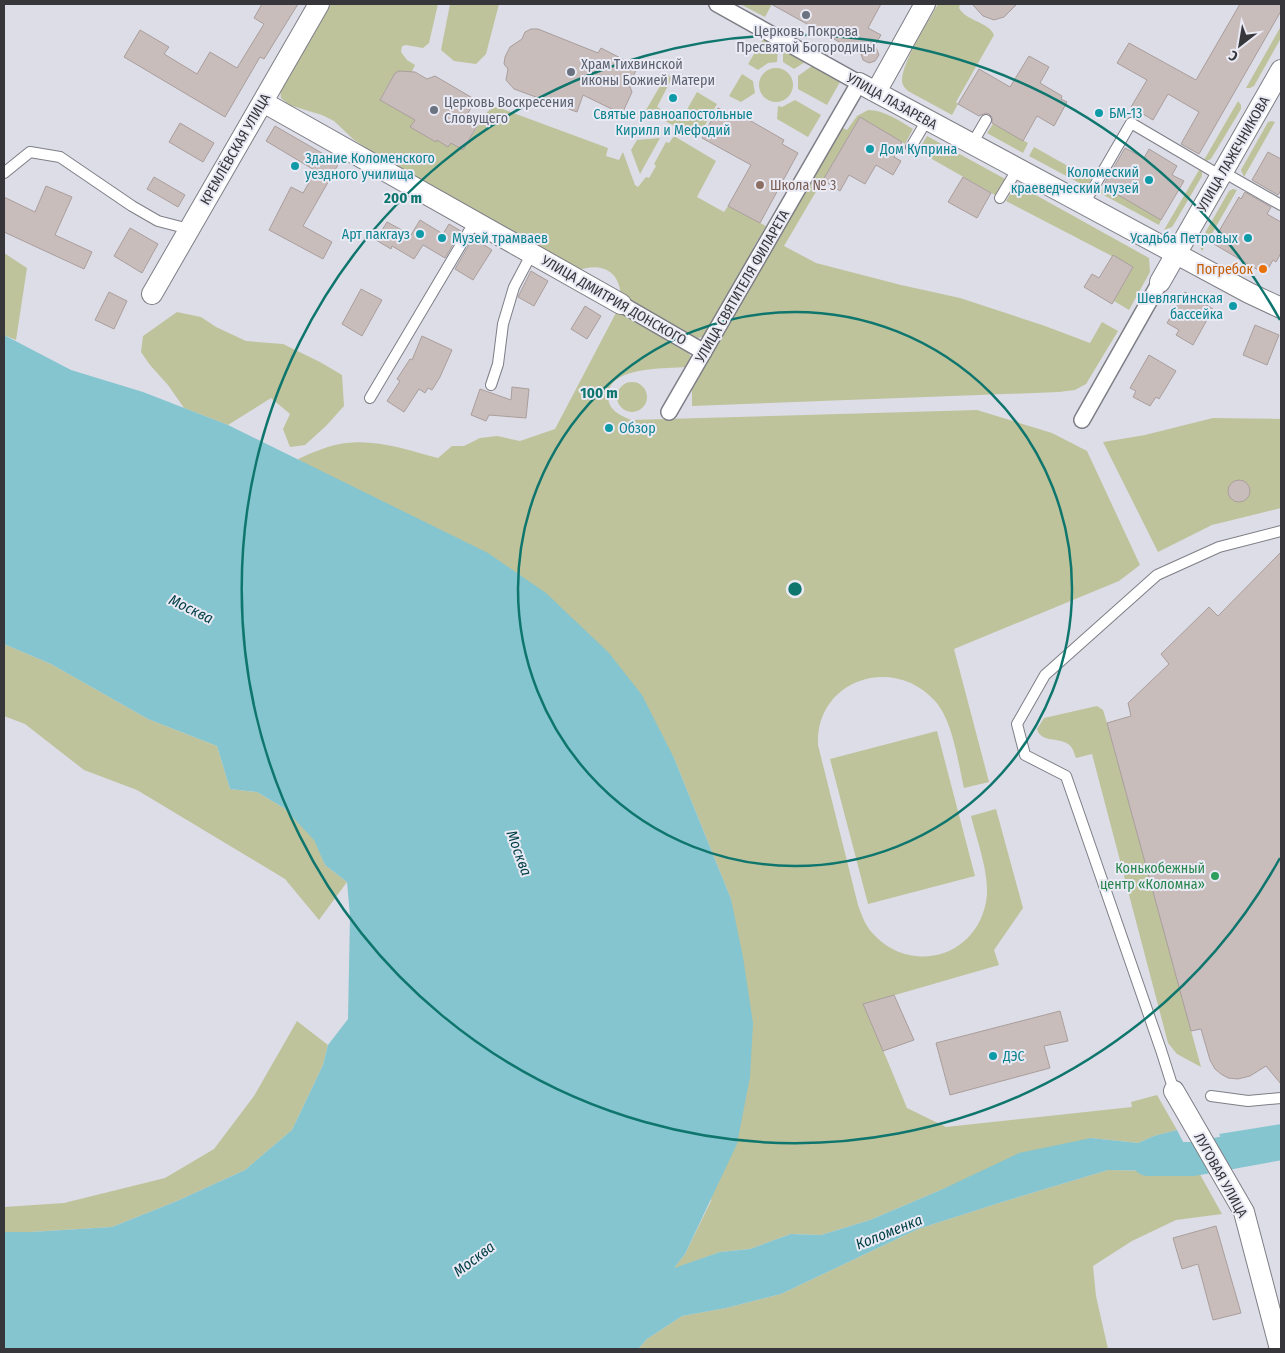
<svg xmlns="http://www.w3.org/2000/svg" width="1285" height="1353" font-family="'Fira Sans Condensed',sans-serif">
  <rect width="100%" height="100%" fill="#dddde7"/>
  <path fill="#bec39b" d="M 331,4 L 438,4 L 429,43 L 423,48 L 406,45 L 402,46 L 401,52 L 407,60 L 415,65 L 410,75 L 403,71 L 395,73 L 380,99 L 415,120 L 411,127 L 436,142 L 437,140 L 451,143 L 463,150 L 487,112 L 494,107 L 500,108 L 608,148 L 606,156 L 619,160 L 623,152 L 635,185 L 638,187 L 646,177 L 649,178 L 656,166 L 654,164 L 666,142 L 669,143 L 674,136 L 716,161 L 697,197 L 724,212 L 728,206 L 766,226 L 753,248 L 754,251 L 705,336 L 695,339 L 621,296 C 619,269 600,262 576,271 L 394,168 L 353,139 L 334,121 L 322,115 L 289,105 L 281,98 L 280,89 Z
    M 450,4 L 499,4 L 486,54 L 476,64 L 454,61 L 441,50 Z
    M 740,4 L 772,4 L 765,17 Z
    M 938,4 L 960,4 L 959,8 C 966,21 989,22 994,35 L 956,102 L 958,104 L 952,115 L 908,91 C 905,88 903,86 902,82 C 901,63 929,21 938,4 Z
    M 1281,26 L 1281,38 L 1254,86 L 1250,88 L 1246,88 Z
    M 763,39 L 778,48 L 777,62 L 768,63 L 758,70 L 748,64 Z
    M 783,50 L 805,62 L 794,69 L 783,62 Z
    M 812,66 L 840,82 L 827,105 L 798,89 L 798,76 Z
    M759 85a17 17 0 1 1 34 0a17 17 0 1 1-34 0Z
    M 667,74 L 672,78 L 657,107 L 681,120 L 697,92 L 717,104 L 697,139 L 646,110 Z
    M 742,74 L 753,81 L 755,93 L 741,102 L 729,96 Z
    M 795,100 L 821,115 L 808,137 L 777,119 L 778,106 L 782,107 Z
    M 1238,101 L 1241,105 L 1241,109 L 1211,159 L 1206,161 L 1204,160 Z
    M 868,110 C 884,110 900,121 913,129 L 905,144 L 860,117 L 784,246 L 816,263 L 901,285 L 960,298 L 1045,326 L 1090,343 L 1102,322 L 1118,331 L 1086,384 L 1075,390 L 1059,392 L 692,406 L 692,390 L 765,260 L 843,128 L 847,130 L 857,116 Z
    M 1272,121 L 1275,122 L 1244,177 L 1241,170 L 1268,122 Z
    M 993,124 L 1028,143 L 1023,153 L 987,133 Z
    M 927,136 L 1005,179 L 995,195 L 918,151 Z
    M 660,138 L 640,174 L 631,150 L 637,140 Z
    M 1034,147 L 1091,179 L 1087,187 L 1029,156 Z
    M 1199,170 L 1202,172 L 1202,176 L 1174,224 L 1172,227 L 1164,230 Z
    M 1016,184 L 1149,258 L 1150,272 L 1129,310 L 1114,301 L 1133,267 L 1006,201 Z
    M 1104,186 L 1161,220 L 1159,225 L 1100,193 Z
    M 1233,189 L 1237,190 L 1202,251 L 1200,247 L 1201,240 L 1229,191 Z
    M 4,253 L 27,268 L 16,340 L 4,335 Z
    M 618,309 L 688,352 L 691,357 L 686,367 C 664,369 607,366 608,397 C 609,411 620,415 631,420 L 977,410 L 1052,433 L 1087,451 L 1140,565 L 1119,581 L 954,649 L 989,782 L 964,788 C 958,762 953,721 935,701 C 893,654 815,680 818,745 L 858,905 C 861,913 864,922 869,929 C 906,976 975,960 986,902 C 991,877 977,841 971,816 L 996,809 L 1023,908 L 994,950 L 999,965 L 864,1004 L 907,1108 L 946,1127 L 1132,1107 L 1131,1102 L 1157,1095 L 1177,1130 L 1154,1136 L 1138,1143 L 1091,1138 L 943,1189 L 870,1220 L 821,1235 L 791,1234 L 750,1249 L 720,1252 L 673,1269 L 685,1254 L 711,1201 L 731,899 L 674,758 L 298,459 C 313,452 330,445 346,443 C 377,439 408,450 438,458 L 452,446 L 464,446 L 480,438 L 497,436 L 520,441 L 555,429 Z
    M 177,312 L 201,317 L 216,327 L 246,341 L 283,344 L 320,362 L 342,375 L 344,406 L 326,426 L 305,445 L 290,447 L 283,429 L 290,414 L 271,398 L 228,425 L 184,408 L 168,385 L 150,365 L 141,352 L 143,336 Z
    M617 397a15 15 0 1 1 30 0a15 15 0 1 1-30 0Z
    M 1213,418 L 1281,419 L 1281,508 L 1212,525 L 1158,552 L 1103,442 L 1145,435 Z
    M 4,644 L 51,664 L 148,719 L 217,746 L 230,789 L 257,792 L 284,808 L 315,840 L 325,865 L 347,882 L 319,920 L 285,879 L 137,790 L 84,770 L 25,724 L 4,716 Z
    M 1097,706 L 1103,710 L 1107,723 L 1201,1067 L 1177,1054 L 1168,1043 L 1092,754 L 1076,758 C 1074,753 1073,747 1068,744 C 1058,737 1041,743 1037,729 L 1044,718 Z
    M 937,731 L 975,876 L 868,904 L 830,759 Z
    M 297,1021 L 328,1045 L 323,1065 L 292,1130 L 245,1170 L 177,1201 L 112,1227 L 31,1232 L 4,1232 L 4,1207 L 64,1203 L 165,1178 L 214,1149 L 254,1096 Z
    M 1197,1169 L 1222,1214 L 1176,1220 L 1132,1241 L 1093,1266 L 1096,1296 L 1108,1349 L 638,1349 L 647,1339 L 682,1316 L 726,1308 L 781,1294 L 918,1229 L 999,1203 L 1108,1170 L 1169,1171 Z"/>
  <path fill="#85c5cf" d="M 4,335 L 71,370 L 143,392 L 228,425 L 488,553 L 546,593 L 609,653 L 642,695 L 674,758 L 731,899 L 743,957 L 753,1023 L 750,1077 L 737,1144 L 685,1254 L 674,1268 L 720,1252 L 750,1249 L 791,1234 L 821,1235 L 870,1220 L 943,1189 L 1019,1153 L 1091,1138 L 1138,1143 L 1154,1136 L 1177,1130 L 1197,1169 L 1169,1171 L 1108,1170 L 999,1203 L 918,1229 L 781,1294 L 726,1308 L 682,1316 L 647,1339 L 638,1349 L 4,1349 L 4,1232 L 31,1232 L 112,1227 L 177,1201 L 245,1170 L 292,1130 L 323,1065 L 328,1045 L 348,1019 L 350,916 L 347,882 L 325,865 L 314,840 L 284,808 L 257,792 L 230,789 L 217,746 L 148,719 L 51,664 L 4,644 Z
    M 1281,1124 L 1281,1151 L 1233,1159 L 1219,1134 Z"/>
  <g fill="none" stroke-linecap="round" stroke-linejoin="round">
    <path stroke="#85c5cf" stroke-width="34" d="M 1148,1159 L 1193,1159 L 1281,1143"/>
  </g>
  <path fill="#c9bdbb" stroke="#a99e9c" d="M 262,4 L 298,4 L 264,59 L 260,57 L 225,117 L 124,57 L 140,30 L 169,47 L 164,54 L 197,74 L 210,52 L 237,68 L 264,24 L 254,18 Z
    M 771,4 L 881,4 L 868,28 L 881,35 L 875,45 L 879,55 L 875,61 L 869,63 L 863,60 L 861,54 Z
    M 972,4 L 1017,4 L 1004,17 L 994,20 L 983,16 Z
    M 1240,4 L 1281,4 L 1281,11 L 1199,154 L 1181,144 L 1199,112 L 1168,94 L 1153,120 L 1131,107 L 1147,80 L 1117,63 L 1129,43 L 1196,80 Z
    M 531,29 L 538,29 L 598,53 L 601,48 L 638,67 L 629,84 L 632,92 L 622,114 L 583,95 L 577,112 L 514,89 L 506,80 L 508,69 L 504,64 L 505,57 L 510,47 L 522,39 L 525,32 Z
    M 1029,56 L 1049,67 L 1040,83 L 1062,96 L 1061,99 L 1067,102 L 1054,126 L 1037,116 L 1023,141 L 992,123 L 992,117 L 989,114 L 986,113 L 979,116 L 958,104 L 979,69 L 1010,87 Z
    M 399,71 L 415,72 L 427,79 L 435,76 L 476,100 L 466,116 L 479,123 L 463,150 L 451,143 L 448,147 L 437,140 L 436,142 L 410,127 L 415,120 L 380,100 L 395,73 Z
    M 718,108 L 735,117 L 737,113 L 784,140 L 782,144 L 798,153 L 760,223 L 728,206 L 751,165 L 702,138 Z
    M 860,117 L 902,142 L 894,157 L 901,161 L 893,175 L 876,165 L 865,184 L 849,175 L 840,191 L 823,180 Z
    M 180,123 L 214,143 L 203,162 L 169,142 Z
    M 275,126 L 339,163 L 303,226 L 332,242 L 323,259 L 269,230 L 291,187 L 303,193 L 316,171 L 266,141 Z
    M 1125,148 L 1144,158 L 1149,149 L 1177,166 L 1172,175 L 1184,181 L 1161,220 L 1103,186 Z
    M 1268,152 L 1281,159 L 1281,190 L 1278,195 L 1252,180 Z
    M 154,177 L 185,195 L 178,207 L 147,189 Z
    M 963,177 L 991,193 L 977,218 L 948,202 Z
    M 46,186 L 72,197 L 55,235 L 92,252 L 84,269 L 4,232 L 4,197 L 35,212 Z
    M 1245,192 L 1271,207 L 1267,214 L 1281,222 L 1281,253 L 1276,262 L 1273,260 L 1265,274 L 1212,243 L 1239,197 L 1241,199 Z
    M 420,220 L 443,234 L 449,224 L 461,231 L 445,258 L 423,245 L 414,259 L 392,246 L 391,249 L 376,240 L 387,222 L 411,235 Z
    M 130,228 L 158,244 L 142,273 L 114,256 Z
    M 473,238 L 492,250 L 473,280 L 455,269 Z
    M 1113,255 L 1133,267 L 1112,304 L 1084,287 L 1092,274 L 1099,278 Z
    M 531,271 L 548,281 L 534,306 L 518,297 Z
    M 361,289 L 382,300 L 362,336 L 342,324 Z
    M 109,292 L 127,301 L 114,329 L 95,320 Z
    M 1185,292 L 1213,309 L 1193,345 L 1176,335 L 1179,330 L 1167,323 Z
    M 585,306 L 601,316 L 587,339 L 571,329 Z
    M 1255,325 L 1279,335 L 1267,365 L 1243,355 Z
    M 422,336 L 452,350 L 440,377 L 432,390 L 428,388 L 425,393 L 419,389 L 404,412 L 387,401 L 400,381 L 397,379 L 410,359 L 412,360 Z
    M 1149,355 L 1176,371 L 1159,399 L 1156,397 L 1150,406 L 1133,397 L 1136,391 L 1130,388 Z
    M 512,387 L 529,389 L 526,418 L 489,415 L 486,421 L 471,415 L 480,389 L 511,400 Z
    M1228 491a11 11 0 1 1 22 0a11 11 0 1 1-22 0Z
    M 1281,552 L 1281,1084 L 1266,1066 L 1250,1076 L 1238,1079 L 1228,1078 L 1221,1074 L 1215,1069 L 1210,1060 L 1201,1029 L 1191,1031 L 1107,723 L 1131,716 L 1128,703 L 1169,664 L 1161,654 L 1209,607 L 1218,616 Z
    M 894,995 L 914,1040 L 883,1051 L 863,1004 Z
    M 1060,1011 L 1068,1041 L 1044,1046 L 1050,1068 L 950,1095 L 936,1043 Z
    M 1216,1226 L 1241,1313 L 1213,1320 L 1198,1264 L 1182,1269 L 1173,1238 Z"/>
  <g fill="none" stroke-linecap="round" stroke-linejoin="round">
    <defs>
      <path id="service" d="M 972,144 L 986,120
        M 911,147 L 927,120
        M 1223,172 L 1281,205
        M 4,173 L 30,152 L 60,157 L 132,206 L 158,221 L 189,229
        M 1000,198 L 1018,168
        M 1084,204 L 1131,123 L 1221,176
        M 491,385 L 498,364 L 503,324 L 514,287 L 532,253
        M 370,398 L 475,221
        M 1174,1091 L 1161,1050 L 1066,776 L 1025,755 L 1017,724 L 1045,675 L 1157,575 L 1219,547 L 1281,531
        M 1211,1096 L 1248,1101 L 1281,1098"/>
      <path id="pedestrian" d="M 621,304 L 704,352
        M 669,412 L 859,83 L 717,4
        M 1082,420 L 1160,282"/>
      <path id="minor" d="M 859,83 L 1249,293 L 1281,308
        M 876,92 L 925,4
        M 263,102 L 621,304
        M 1160,282 L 1281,70
        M 152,294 L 319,4
        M 1174,1091 L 1244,1212 L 1280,1349"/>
    </defs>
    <use href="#service" stroke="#7e7e87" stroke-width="12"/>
    <use href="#pedestrian" stroke="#7e7e87" stroke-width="18"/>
    <use href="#minor" stroke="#7e7e87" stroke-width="22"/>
    <use href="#service" stroke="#fff" stroke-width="10"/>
    <use href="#pedestrian" stroke="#fff" stroke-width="15"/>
    <use href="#minor" stroke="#fff" stroke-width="20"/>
  </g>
  <g fill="none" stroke="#0f766e" stroke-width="2.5">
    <circle cx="795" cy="589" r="277"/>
    <path d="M1280 858A554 554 0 1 1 1280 320"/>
  </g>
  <g fill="#6b7280" stroke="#eaeaf5" stroke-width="2">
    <circle cx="806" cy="15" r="5"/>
    <circle cx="571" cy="72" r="5"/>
    <circle cx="434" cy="110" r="5"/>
  </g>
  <g fill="#0f9aa8" stroke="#eaeaf5" stroke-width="2">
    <circle cx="673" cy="98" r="5"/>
    <circle cx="1099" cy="113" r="5"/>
    <circle cx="870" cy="149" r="5"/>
    <circle cx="295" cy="166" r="5"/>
    <circle cx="1149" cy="180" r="5"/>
    <circle cx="420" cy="234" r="5"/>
    <circle cx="442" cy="238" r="5"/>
    <circle cx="1248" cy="238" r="5"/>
    <circle cx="1233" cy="306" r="5"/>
    <circle cx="609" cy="428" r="5"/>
    <circle cx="993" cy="1056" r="5"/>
  </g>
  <circle fill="#8d6e63" stroke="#eaeaf5" stroke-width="2" cx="760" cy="185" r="5"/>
  <circle fill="#e8710a" stroke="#eaeaf5" stroke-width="2" cx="1263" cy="269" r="5"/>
  <circle fill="#2e9e5b" stroke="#eaeaf5" stroke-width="2" cx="1215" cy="876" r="5"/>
  <g text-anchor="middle" stroke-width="4" stroke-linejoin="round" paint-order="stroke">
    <g font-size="14" fill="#5b616d" stroke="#eaeaf5" text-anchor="start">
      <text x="806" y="36" text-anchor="middle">Церковь Покрова<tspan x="806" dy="16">Пресвятой Богородицы</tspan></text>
      <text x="581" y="69">Храм Тихвинской<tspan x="581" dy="16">иконы Божией Матери</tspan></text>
      <text x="444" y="107">Церковь Воскресения<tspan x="444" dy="16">Словущего</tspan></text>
    </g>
    <g font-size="14" fill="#37373b" stroke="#eaeaf5">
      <text transform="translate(892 101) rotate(29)" y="5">УЛИЦА ЛАЗАРЕВА</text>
      <text transform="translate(235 149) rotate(-60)" y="5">КРЕМЛЁВСКАЯ УЛИЦА</text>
      <text transform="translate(1233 154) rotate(-60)" y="5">УЛИЦА ЛАЖЕЧНИКОВА</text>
      <text transform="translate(742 286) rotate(-60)" y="5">УЛИЦА СВЯТИТЕЛЯ ФИЛАРЕТА</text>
      <text transform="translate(614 300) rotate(30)" y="5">УЛИЦА ДМИТРИЯ ДОНСКОГО</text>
      <text transform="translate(1221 1175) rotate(61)" y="5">ЛУГОВАЯ УЛИЦА</text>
    </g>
    <g font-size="14" fill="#0d838f" stroke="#eaeaf5" text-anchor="start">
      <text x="1109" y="118">БМ-13</text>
      <text x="673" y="119" text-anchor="middle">Святые равноапостольные<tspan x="673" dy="16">Кирилл и Мефодий</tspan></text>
      <text x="880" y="154">Дом Куприна</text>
      <text x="305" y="163">Здание Коломенского<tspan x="305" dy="16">уездного училища</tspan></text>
      <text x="1139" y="177" text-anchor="end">Коломеский<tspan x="1139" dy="16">краеведческий музей</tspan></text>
      <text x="410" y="239" text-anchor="end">Арт пакгауз</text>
      <text x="452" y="243">Музей трамваев</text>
      <text x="1238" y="243" text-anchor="end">Усадьба Петровых</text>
      <text x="1223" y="303" text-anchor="end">Шевлягинская<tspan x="1223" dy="16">бассейка</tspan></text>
      <text x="619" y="433">Обзор</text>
      <text x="1003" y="1061">ДЭС</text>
    </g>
    <g font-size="14" fill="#785e54" stroke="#eaeaf5" text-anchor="start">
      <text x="770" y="190">Школа № 3</text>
    </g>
    <g font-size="14" fill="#c56008" stroke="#eaeaf5" text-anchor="end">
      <text x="1253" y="274">Погребок</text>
    </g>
    <g font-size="14" fill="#27864d" stroke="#eaeaf5" text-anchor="end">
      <text x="1205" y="873">Конькобежный<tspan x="1205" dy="16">центр «Коломна»</tspan></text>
    </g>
    <g font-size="15" font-style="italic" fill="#003f46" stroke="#eaeaf5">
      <text transform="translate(191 609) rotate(26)" y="5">Москва</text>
      <text transform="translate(519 853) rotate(70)" y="5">Москва</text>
      <text transform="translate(889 1232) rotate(-22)" y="5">Коломенка</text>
      <text transform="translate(474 1259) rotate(-37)" y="5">Москва</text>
    </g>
  </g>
  <circle cx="795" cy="589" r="8" fill="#0f766e" stroke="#eaeaf5" stroke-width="2.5"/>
  <g font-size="15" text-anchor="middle" font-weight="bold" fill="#0f766e" stroke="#eaeaf5" stroke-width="4" stroke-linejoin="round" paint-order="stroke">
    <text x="403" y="203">200 m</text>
    <text x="599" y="398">100 m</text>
  </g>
  <rect width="1285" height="1353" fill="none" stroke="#37373b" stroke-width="10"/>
  <g transform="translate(1240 45) rotate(211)" stroke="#eaeaf5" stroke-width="4" paint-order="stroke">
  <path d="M0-4L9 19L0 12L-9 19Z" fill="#37373b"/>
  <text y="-8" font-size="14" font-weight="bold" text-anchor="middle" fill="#37373b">С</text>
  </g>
</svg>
